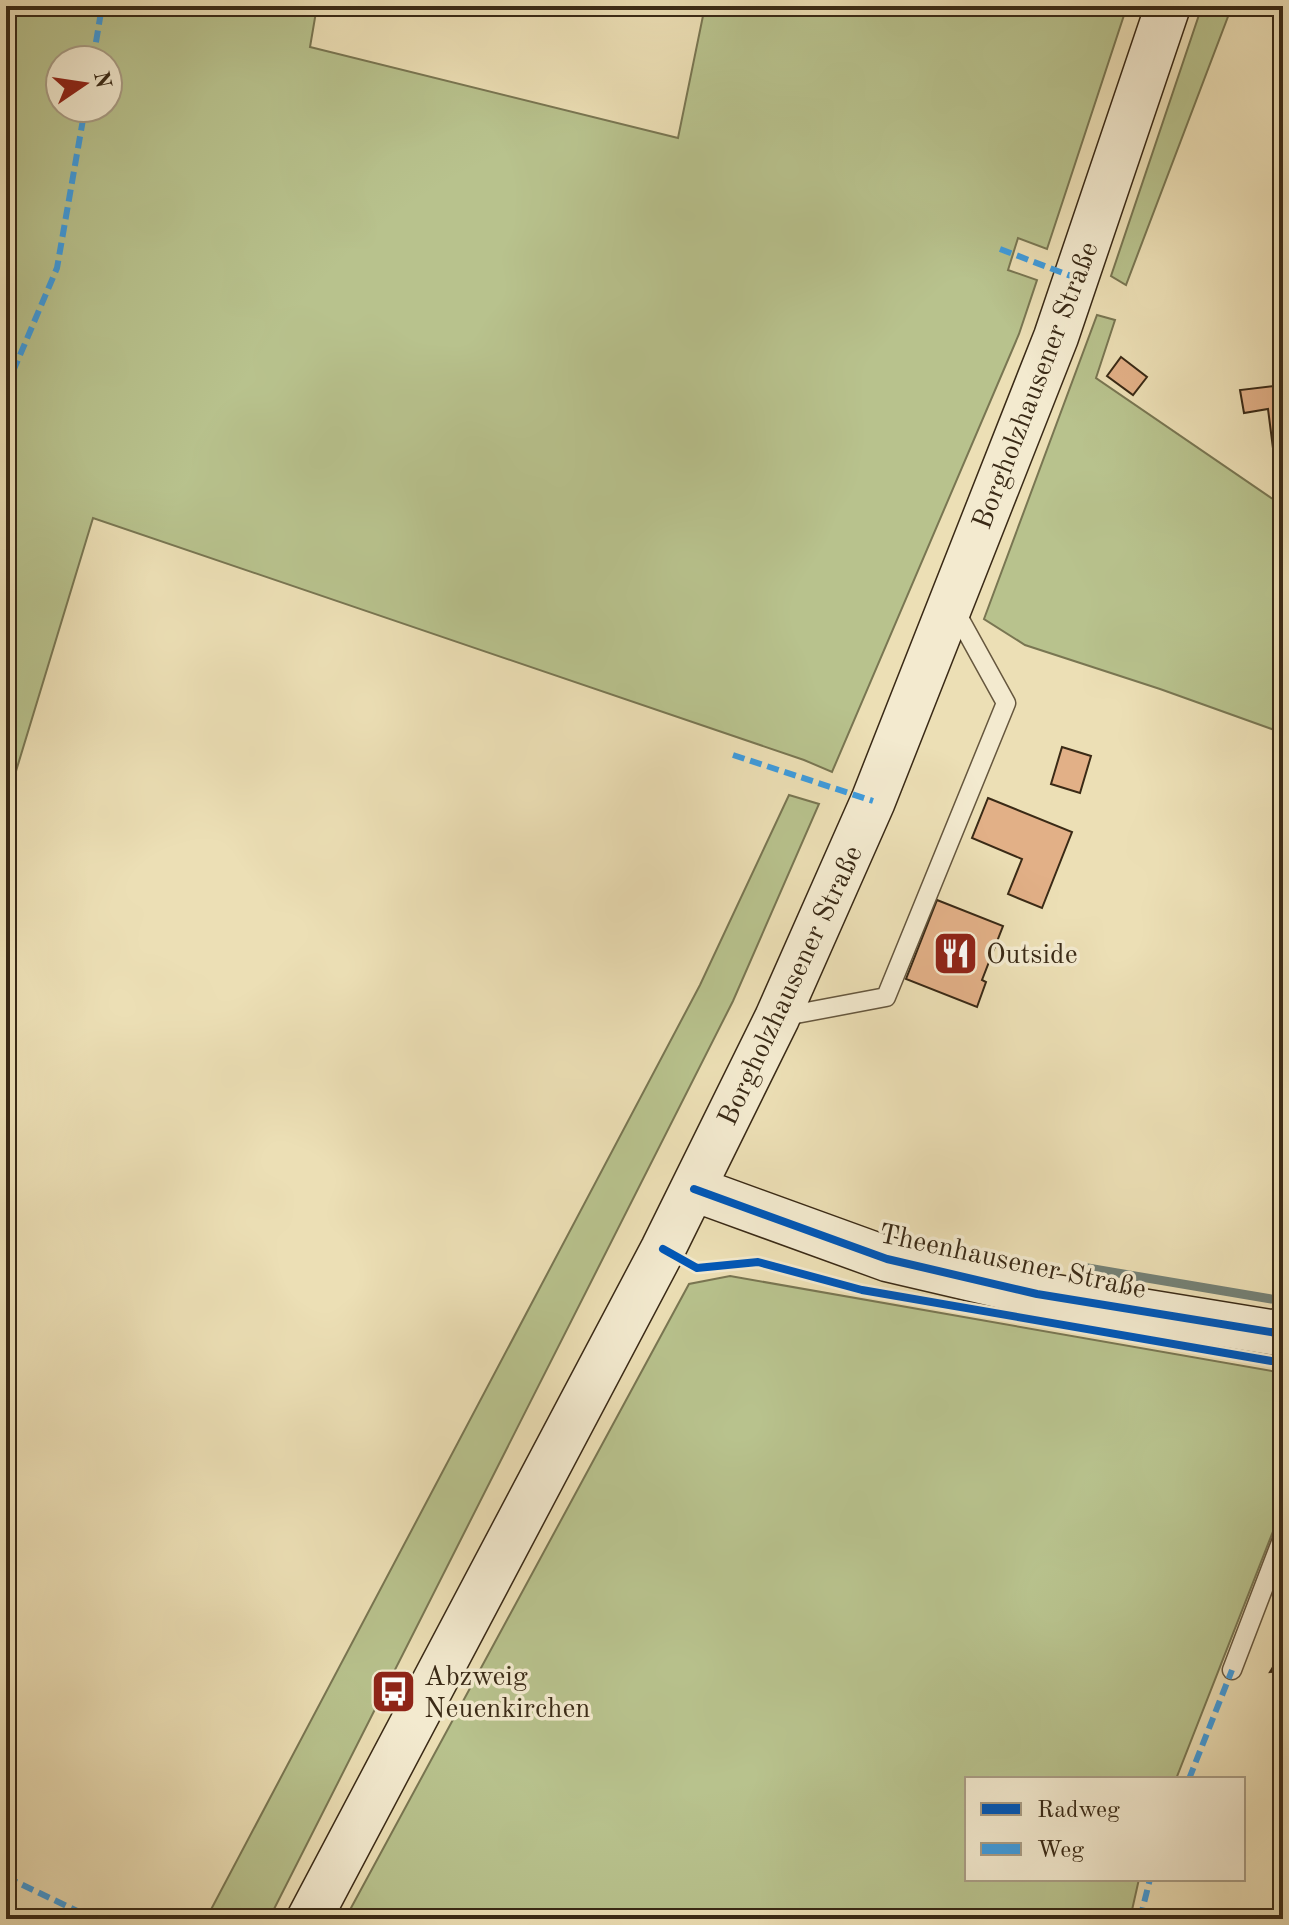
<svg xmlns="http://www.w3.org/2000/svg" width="1289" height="1925" font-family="'Old Standard TT',serif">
  <rect width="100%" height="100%" fill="#ecdfb5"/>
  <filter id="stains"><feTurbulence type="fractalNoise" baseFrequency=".0025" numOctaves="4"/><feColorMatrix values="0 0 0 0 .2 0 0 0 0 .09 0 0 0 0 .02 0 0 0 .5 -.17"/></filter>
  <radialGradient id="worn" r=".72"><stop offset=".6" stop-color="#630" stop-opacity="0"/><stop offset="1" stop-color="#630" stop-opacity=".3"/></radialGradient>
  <path fill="#b8c28d" stroke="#797652" stroke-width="2" fill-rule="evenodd" d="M 6,6 L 317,6 L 310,47 L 678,138 L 705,6 L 1127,6 L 1047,249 L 1018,238 L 1008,270 L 1037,280 L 1019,334 L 832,772 L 804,760 L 93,518 L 6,804 ZM 60,60 L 108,60 L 108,108 L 60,108 Z
    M 1202,6 L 1232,6 L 1126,285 L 1111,276 Z
    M 1097,315 L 1115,320 L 1096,378 L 1283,506 L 1283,733 L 1160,689 L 1025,645 L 984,619 Z
    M 789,795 L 819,804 L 733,1001 L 269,1919 L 206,1919 L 700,985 Z
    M 730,1276 L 1283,1373 L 1283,1506 L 1176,1779 L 967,1779 L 967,1879 L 1139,1879 L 1130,1919 L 345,1919 L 689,1284 Z"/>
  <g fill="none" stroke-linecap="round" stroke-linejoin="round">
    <path stroke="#748176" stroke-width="9" d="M 1076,1266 L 1283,1301"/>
  </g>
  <path fill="#e2b087" stroke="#3a2a16" stroke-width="2" d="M 1121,357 L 1147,377 L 1133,395 L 1107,376 Z
    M 1283,385 L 1283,463 L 1275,464 L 1268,409 L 1244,413 L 1240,390 Z
    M 1062,747 L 1091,756 L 1080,793 L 1051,784 Z
    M 988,798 L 1072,832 L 1042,908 L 1008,894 L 1022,859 L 972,838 Z
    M 937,900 L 1003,926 L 982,980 L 986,982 L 977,1007 L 906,979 Z
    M 1283,1651 L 1283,1671 L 1270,1672 Z"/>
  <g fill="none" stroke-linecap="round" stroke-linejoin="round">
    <defs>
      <path id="lane" d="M 780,1017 L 886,997 L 1006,703 L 953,607
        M 1232,1670 L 1283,1537"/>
      <path id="secondary" d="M 694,1189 L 887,1259 L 1037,1294 L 1283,1334
        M 309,1919 L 663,1249 L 777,1018 L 873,801 L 1056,337 L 1168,6"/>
    </defs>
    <use href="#lane" stroke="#66573e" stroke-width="21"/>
    <use href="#secondary" stroke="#3a2a16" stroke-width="47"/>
    <use href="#lane" stroke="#f3eacf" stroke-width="18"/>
    <use href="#secondary" stroke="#f3eacf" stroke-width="44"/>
    <path stroke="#3e9cdf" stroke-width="6" stroke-dasharray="12 6" stroke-linecap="butt" d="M 93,60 L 102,6
      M 1000,249 L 1076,278
      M 6,388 L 57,268 L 85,108
      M 733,755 L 873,801
      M 1189,1779 L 1232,1670
      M 6,1877 L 94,1919
      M 1140,1919 L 1150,1879"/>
    <defs>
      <path id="cycleway" d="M 694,1189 L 887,1259 L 1037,1294 L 1283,1334
        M 663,1249 L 697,1268 L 758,1262 L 862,1290 L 1283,1363"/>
    </defs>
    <use href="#cycleway" stroke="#f3eacf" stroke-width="13"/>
    <use href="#cycleway" stroke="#0057b8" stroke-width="8"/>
  </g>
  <defs>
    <symbol id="restaurant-square" viewBox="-11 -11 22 22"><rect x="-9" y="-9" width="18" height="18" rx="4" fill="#8f2418" stroke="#f3eacf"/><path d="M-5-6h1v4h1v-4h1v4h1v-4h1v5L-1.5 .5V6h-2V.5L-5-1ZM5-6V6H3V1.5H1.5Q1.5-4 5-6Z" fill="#fff"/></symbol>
    <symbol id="bus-square" viewBox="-11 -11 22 22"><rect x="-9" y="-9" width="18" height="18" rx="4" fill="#8f2418" stroke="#f3eacf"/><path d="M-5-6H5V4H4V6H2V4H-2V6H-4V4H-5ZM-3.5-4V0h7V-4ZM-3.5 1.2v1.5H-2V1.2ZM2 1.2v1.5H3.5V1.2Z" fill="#fff"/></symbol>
  </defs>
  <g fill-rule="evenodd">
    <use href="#restaurant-square" x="930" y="928" width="51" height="51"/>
    <use href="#bus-square" x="368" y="1666" width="51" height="51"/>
  </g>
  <g text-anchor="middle" stroke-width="7" stroke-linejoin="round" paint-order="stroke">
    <g font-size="28" fill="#3a2a16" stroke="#f3eacf">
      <text transform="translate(1034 385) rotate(-69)" y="10">Borgholzhausener Straße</text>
      <text transform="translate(789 985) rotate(-65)" y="10">Borgholzhausener Straße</text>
      <text transform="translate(1013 1260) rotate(12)" y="10">Theenhausener Straße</text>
    </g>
    <g font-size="28" fill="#3a2a16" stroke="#f3eacf" text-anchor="start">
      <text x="986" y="963">Outside</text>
      <text x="424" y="1685">Abzweig<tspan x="424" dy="32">Neuenkirchen</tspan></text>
    </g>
  </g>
  <rect width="1289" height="1925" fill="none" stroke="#ecdfb5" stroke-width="32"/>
  <rect x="8" y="8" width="1273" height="1909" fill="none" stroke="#3a2a16" stroke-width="4"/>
  <rect x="16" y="16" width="1257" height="1893" fill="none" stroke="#3a2a16" stroke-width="2"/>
  <rect x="965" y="1777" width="280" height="104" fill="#f3eacf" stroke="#a99d85" stroke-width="2"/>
  <rect x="981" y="1803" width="40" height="12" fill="#0057b8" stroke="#a99d85" stroke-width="2"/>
  <text x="1037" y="1817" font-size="24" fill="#3a2a16">Radweg</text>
  <rect x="981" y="1843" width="40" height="12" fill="#3e9cdf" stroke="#a99d85" stroke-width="2"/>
  <text x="1037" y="1857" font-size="24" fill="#3a2a16">Weg</text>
  <g transform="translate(84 84) rotate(77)"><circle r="38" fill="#f3eacf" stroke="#a99d85" stroke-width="2"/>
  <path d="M0-6L14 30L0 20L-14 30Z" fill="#8f2418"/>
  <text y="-12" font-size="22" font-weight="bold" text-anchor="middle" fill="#3a2a16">N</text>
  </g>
  <rect width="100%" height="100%" filter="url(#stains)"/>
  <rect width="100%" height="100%" fill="url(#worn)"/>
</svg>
